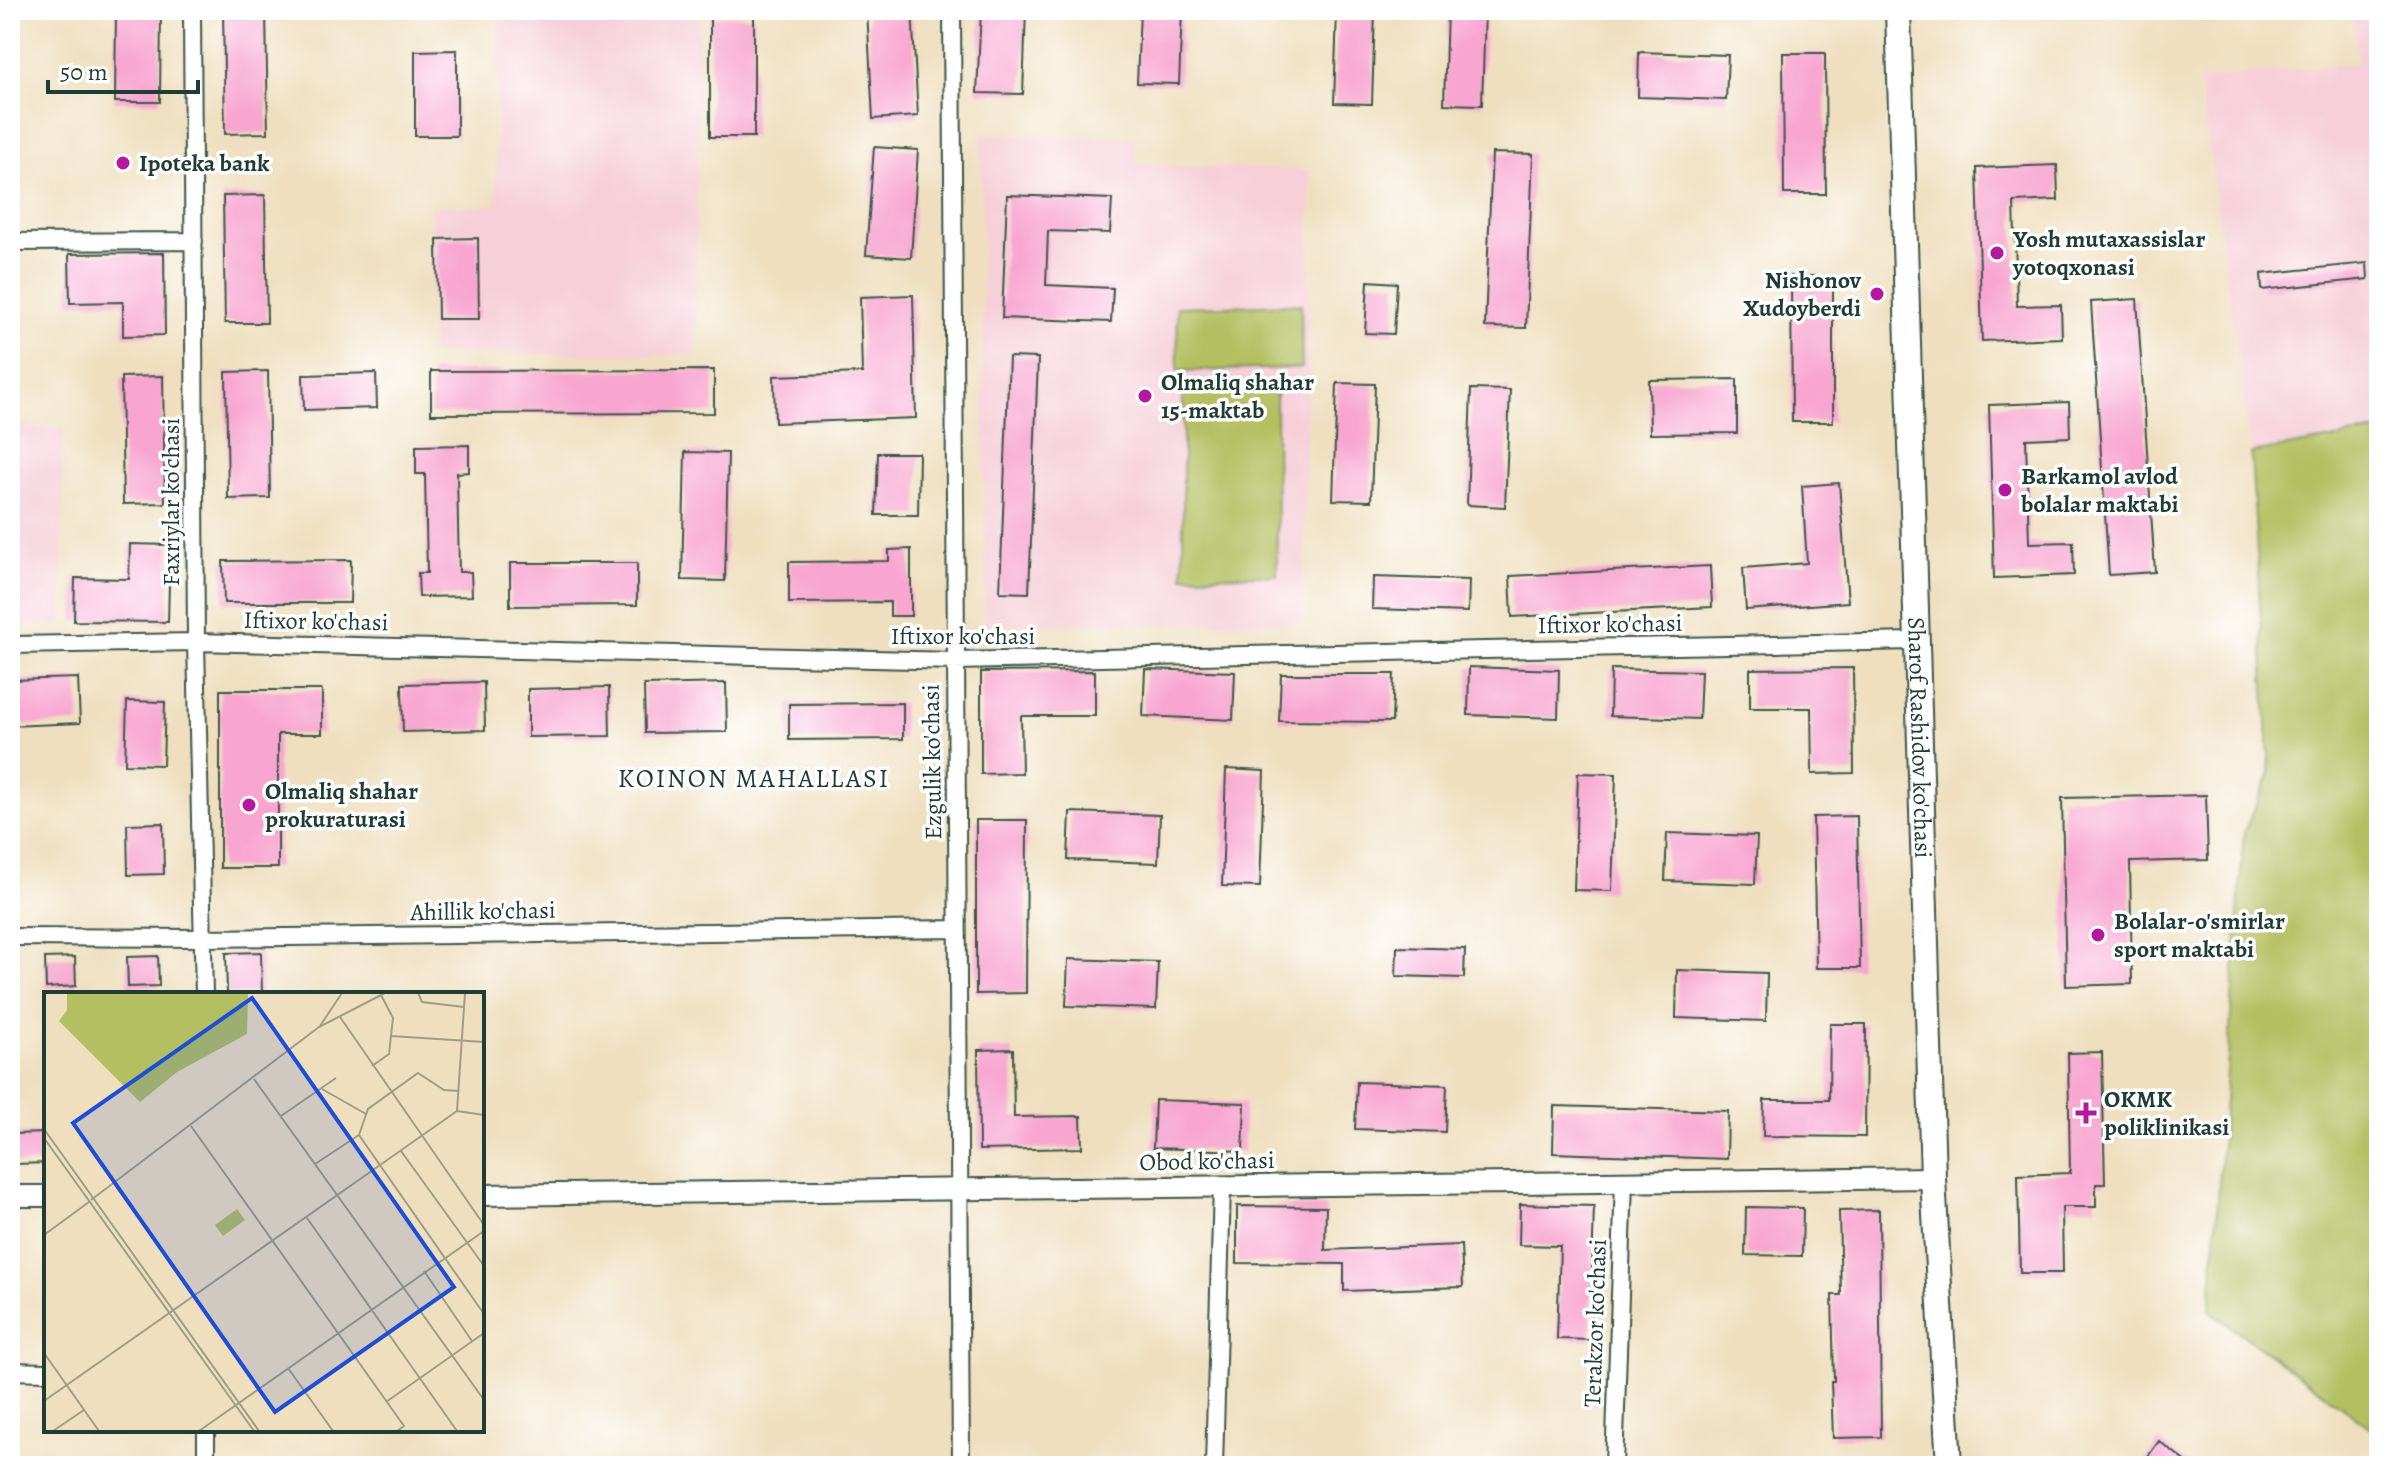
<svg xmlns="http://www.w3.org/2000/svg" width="2389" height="1476" font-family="Alegreya,serif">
  <rect width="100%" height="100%" fill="#fff"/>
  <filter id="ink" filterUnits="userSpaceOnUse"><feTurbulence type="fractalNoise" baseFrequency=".0125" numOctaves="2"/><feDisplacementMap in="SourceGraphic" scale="16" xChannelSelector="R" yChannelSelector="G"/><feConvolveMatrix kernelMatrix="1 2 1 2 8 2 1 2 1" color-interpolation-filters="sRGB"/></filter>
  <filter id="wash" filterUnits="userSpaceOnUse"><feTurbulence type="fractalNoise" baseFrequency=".006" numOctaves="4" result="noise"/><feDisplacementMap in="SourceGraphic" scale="32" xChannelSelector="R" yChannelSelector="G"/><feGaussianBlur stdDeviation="1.8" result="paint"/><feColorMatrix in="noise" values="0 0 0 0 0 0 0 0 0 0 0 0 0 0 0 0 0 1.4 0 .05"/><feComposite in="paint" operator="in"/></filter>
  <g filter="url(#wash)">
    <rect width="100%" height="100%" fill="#efdfbf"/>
    <path fill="#f6cfd8" d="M 2352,10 L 2379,10 L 2379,432 L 2251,453 L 2199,79 L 2358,63 Z
      M 498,16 L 699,17 L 695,355 L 431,353 L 432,206 L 496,206 Z
      M 981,134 L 1134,138 L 1136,164 L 1311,170 L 1303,622 L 985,625 Z
      M 10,426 L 63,428 L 62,625 L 10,625 Z"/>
    <path fill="#b3bf60" stroke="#697e4a" stroke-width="2" d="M 1301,304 L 1302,368 L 1178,371 L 1177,307 Z
      M 1276,392 L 1277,575 L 1183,576 L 1183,393 Z
      M 2379,431 L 2379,1434 L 2210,1311 L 2244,832 L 2270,774 L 2251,453 Z"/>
    <g id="blocks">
      <path fill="#f8a6d0" d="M 116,10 L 161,10 L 160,102 L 115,102 Z
        M 223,10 L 266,10 L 268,133 L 225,134 Z
        M 867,10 L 912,10 L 918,116 L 873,119 Z
        M 981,10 L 1026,10 L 1023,94 L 977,93 Z
        M 1140,10 L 1182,10 L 1179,84 L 1137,83 Z
        M 1337,10 L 1375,10 L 1372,104 L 1334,103 Z
        M 1447,10 L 1485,10 L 1482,105 L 1444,104 Z
        M 710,16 L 754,16 L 754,137 L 710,137 Z
        M 457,50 L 457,136 L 415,136 L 415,51 Z
        M 1639,52 L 1728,55 L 1726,100 L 1638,97 Z
        M 1783,53 L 1825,53 L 1826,194 L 1784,194 Z
        M 874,147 L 918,150 L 911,258 L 866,255 Z
        M 1492,153 L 1533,154 L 1526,328 L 1485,327 Z
        M 2057,165 L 2058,200 L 2014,202 L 2017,306 L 2061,305 L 2062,338 L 1982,341 L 1977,168 Z
        M 265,195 L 267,323 L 225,323 L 223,196 Z
        M 1007,195 L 1112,199 L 1110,233 L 1048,231 L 1046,285 L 1113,288 L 1111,322 L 1002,318 Z
        M 478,238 L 479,319 L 438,319 L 437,239 Z
        M 164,253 L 165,335 L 123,336 L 123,302 L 70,303 L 69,254 Z
        M 2367,263 L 2368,279 L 2262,290 L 2261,274 Z
        M 1791,276 L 1833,276 L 1833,422 L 1792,422 Z
        M 1368,281 L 1397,283 L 1394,334 L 1365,333 Z
        M 913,295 L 916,418 L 775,423 L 774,376 L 862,373 L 860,297 Z
        M 2137,299 L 2155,572 L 2109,575 L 2091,302 Z
        M 1009,357 L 1038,358 L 1029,593 L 1000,592 Z
        M 714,370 L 714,413 L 431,414 L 431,371 Z
        M 268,371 L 270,498 L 228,499 L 226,372 Z
        M 376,373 L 377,408 L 304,410 L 303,375 Z
        M 163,376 L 165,503 L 123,504 L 121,377 Z
        M 1737,379 L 1737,433 L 1650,434 L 1649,380 Z
        M 1337,383 L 1375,384 L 1371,501 L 1333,500 Z
        M 1471,389 L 1510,390 L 1505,507 L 1467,505 Z
        M 2069,402 L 2070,437 L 2026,439 L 2029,543 L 2073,542 L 2074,575 L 1994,578 L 1989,405 Z
        M 469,445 L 469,472 L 457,473 L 459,572 L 471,572 L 472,596 L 419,597 L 418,573 L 427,573 L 425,474 L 416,474 L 416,446 Z
        M 685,452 L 728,453 L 725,581 L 682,580 Z
        M 878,453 L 919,453 L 918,515 L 876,515 Z
        M 1839,483 L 1848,602 L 1746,610 L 1743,568 L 1807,563 L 1802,486 Z
        M 130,544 L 170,545 L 168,622 L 74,621 L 75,578 L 129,579 Z
        M 911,549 L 911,616 L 890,616 L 890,602 L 789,603 L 789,562 L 889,561 L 889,550 Z
        M 351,560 L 350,603 L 224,603 L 223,561 Z
        M 510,563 L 637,563 L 637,605 L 510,606 Z
        M 1710,566 L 1712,607 L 1512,617 L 1510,576 Z
        M 1373,577 L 1469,580 L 1468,612 L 1372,609 Z
        M 1469,667 L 1559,670 L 1558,718 L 1468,715 Z
        M 1853,668 L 1854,773 L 1812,774 L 1811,708 L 1750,708 L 1750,669 Z
        M 1145,669 L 1235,672 L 1233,720 L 1143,716 Z
        M 1611,669 L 1701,671 L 1699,719 L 1610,716 Z
        M 1095,671 L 1095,716 L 1021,716 L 1022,773 L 981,774 L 981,672 Z
        M 1281,674 L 1394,674 L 1392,722 L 1279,721 Z
        M 78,678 L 80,723 L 10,726 L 10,680 Z
        M 484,682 L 485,730 L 403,732 L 402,684 Z
        M 726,683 L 727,732 L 645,733 L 644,685 Z
        M 609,687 L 610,736 L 528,737 L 528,689 Z
        M 220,690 L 322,690 L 322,734 L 278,734 L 278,868 L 220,868 Z
        M 127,701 L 165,702 L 163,765 L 125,764 Z
        M 903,703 L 903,739 L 789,740 L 789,704 Z
        M 1226,769 L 1264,771 L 1260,887 L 1222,886 Z
        M 1578,773 L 1616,774 L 1612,891 L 1574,890 Z
        M 2206,795 L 2208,860 L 2130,862 L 2132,984 L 2066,986 L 2062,798 Z
        M 1070,812 L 1160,815 L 1158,863 L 1068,860 Z
        M 1857,816 L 1860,968 L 1816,968 L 1813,817 Z
        M 976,820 L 1027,820 L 1026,993 L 976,994 Z
        M 163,823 L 164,874 L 128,875 L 127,824 Z
        M 1667,833 L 1757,836 L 1755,884 L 1665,881 Z
        M 1397,947 L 1465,949 L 1464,978 L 1396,976 Z
        M 261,952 L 262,994 L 227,994 L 226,953 Z
        M 158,956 L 159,986 L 128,987 L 127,957 Z
        M 75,957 L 76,986 L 46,988 L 45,958 Z
        M 1068,959 L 1158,962 L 1156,1009 L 1066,1006 Z
        M 1677,970 L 1767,973 L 1766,1021 L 1676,1018 Z
        M 1830,1024 L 1866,1024 L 1865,1137 L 1763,1136 L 1764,1100 L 1829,1100 Z
        M 1013,1049 L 1014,1117 L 1081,1116 L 1082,1148 L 979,1150 L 978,1050 Z
        M 2102,1052 L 2105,1184 L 2096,1184 L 2096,1207 L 2062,1207 L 2063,1273 L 2020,1273 L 2018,1175 L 2070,1173 L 2068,1053 Z
        M 1357,1082 L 1447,1085 L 1445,1132 L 1355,1129 Z
        M 1155,1100 L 1245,1103 L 1243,1151 L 1153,1148 Z
        M 1554,1106 L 1728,1111 L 1727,1159 L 1553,1153 Z
        M 45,1133 L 46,1163 L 16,1164 L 14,1134 Z
        M 1520,1204 L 1594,1206 L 1590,1340 L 1557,1339 L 1560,1246 L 1519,1245 Z
        M 1237,1206 L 1326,1207 L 1325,1250 L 1461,1245 L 1463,1287 L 1344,1291 L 1344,1264 L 1237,1263 Z
        M 1746,1207 L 1803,1208 L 1802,1256 L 1745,1255 Z
        M 1879,1210 L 1881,1437 L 1833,1438 L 1831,1381 L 1834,1381 L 1832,1295 L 1841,1295 L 1839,1211 Z
        M 2159,1441 L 2192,1466 L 2141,1466 Z"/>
    </g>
  </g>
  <g filter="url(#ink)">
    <use href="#blocks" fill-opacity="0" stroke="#3e5549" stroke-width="2"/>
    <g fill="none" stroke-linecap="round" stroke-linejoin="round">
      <defs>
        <path id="minor" d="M 192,10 L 196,642 L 204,994
          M 952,10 L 961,1466
          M 10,242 L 194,241
          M 10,645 L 196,642 L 954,661 L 1916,641
          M 10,937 L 203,938 L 957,929
          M 10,1371 L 46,1372
          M 206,1466 L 206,1430
          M 1214,1466 L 1222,1186
          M 1614,1466 L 1624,1181"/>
        <path id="tertiary" d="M 482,1195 L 1933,1178
          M 10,1196 L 46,1196"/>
        <g id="secondary">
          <path id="s1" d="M 1898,10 L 1933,1178 L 1949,1466"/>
        </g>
      </defs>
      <use href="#minor" stroke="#3e5549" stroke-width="20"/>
      <use href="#tertiary" stroke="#3e5549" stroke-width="24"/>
      <use href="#secondary" stroke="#3e5549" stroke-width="28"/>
      <use href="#minor" stroke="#fff" stroke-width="16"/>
      <use href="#tertiary" stroke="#fff" stroke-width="20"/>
      <use href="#secondary" stroke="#fff" stroke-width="24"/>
    </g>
  </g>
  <g fill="#b5179e" stroke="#fff" stroke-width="3">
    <circle cx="123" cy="163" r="8"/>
    <circle cx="1997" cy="253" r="8"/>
    <circle cx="1877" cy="294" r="8"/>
    <circle cx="1145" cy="396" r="8"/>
    <circle cx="2005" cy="490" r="8"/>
    <circle cx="249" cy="805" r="8"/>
    <circle cx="2098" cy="935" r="8"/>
    <path d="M2082 1101h8v8h8v8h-8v8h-8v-8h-8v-8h8z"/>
  </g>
  <g text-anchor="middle" stroke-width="7" stroke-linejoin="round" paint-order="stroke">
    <g font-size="24" font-weight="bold" fill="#1f3d34" stroke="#fff" text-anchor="start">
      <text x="139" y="171">Ipoteka bank</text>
      <text x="2013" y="247">Yosh mutaxassislar<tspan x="2013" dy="28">yotoqxonasi</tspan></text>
      <text x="1861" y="288" text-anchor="end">Nishonov<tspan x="1861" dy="28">Xudoyberdi</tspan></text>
      <text x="1161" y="390">Olmaliq shahar<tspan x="1161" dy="28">15-maktab</tspan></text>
      <text x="2021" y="484">Barkamol avlod<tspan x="2021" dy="28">bolalar maktabi</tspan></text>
      <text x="265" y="799">Olmaliq shahar<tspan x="265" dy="28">prokuraturasi</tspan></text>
      <text x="2114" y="929">Bolalar-o'smirlar<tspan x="2114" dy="28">sport maktabi</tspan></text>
      <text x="2104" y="1107">OKMK<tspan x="2104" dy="28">poliklinikasi</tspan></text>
    </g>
    <g font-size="24" fill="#1f3d34" stroke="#fff">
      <text transform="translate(171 502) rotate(-90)" y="8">Faxriylar ko'chasi</text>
      <text transform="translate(316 621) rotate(1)" y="8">Iftixor ko'chasi</text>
      <text transform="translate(1610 624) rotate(-1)" y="8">Iftixor ko'chasi</text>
      <text x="963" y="644">Iftixor ko'chasi</text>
      <text dy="8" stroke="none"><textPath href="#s1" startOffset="728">Sharof Rashidov ko'chasi</textPath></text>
      <text transform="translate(932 762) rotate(-91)" y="8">Ezgulik ko'chasi</text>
      <text transform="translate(483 911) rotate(-1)" y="8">Ahillik ko'chasi</text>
      <text transform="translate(1207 1161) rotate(-1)" y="8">Obod ko'chasi</text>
      <text transform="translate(1595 1323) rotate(-88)" y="8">Terakzor ko'chasi</text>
    </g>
    <g font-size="26" letter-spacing="2" fill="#1f3d34" stroke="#fff">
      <text x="754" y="787">KOINON MAHALLASI</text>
    </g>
  </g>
  <g transform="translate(44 992)">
    <rect width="440" height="440" fill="#efdfbf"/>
    <path d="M 23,1 L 204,1 L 203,42 L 133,80 L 96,110 L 15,29 L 23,18 ZM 193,217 L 201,228 L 179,244 L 171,233 Z" fill="#b3bf60"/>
    <path fill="none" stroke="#9c9e87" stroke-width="2" d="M 374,1 L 378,10 L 420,15M 296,25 L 440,233M 276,34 L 298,1M 347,44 L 440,50M 328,74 L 345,62 L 349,26 L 337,3M 210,87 L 440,408M 278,97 L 322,122M 415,99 L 400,98 L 374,81 L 324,117 L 315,143 L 440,322M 413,119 L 421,1M 413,119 L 440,123M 237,124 L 292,86M 147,134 L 360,434 L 353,439M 0,137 L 215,439M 0,146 L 210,439M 357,159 L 440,274M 271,172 L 315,143M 47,208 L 275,35 L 341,1M 263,226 L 413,439M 0,243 L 45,210M 380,279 L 428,349M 0,361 L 55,439M 244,376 L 289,439M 0,409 L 413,119M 342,410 L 440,341M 9,439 L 40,418M 155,439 L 440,239"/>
    <path fill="#1d4ed8" fill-opacity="0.15" stroke="#1d4ed8" stroke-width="4" d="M 208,6 L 410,295 L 231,420 L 29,131 Z"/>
    <rect width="440" height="440" fill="none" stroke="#1f3d34" stroke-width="4"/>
  </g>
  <rect width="2389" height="1476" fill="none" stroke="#fff" stroke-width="40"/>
  <path d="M48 80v12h150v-12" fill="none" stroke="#1f3d34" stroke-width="4"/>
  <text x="60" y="80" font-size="24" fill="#1f3d34" stroke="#ffffff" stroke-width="6" paint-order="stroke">50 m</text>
</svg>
